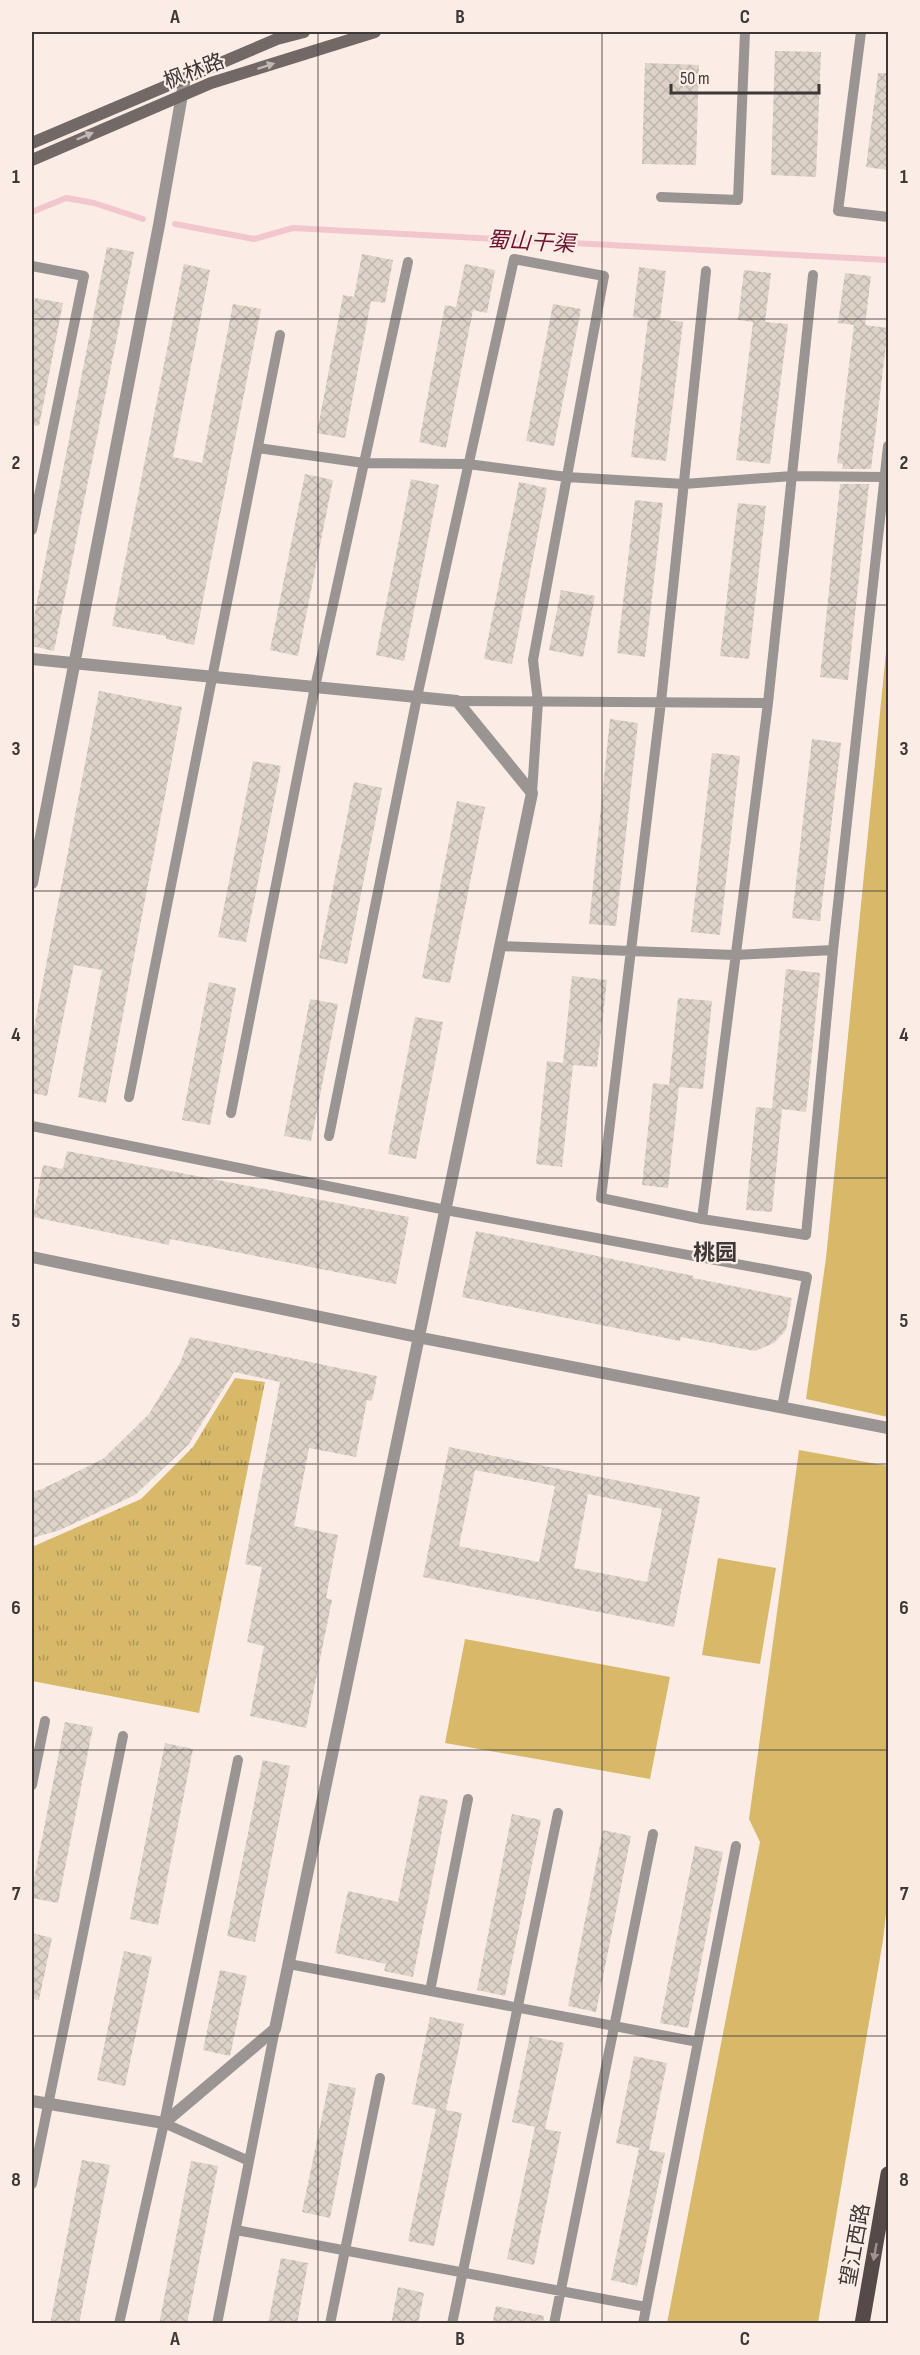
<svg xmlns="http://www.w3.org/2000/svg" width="920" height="2355" font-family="'Sofia Sans Condensed','Noto Sans SC',sans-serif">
  <defs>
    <pattern id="park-tufts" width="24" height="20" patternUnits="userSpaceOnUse" patternTransform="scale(1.5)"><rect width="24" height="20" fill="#d8b96a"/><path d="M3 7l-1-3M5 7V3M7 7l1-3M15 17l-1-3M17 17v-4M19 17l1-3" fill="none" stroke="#b09758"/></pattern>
    <pattern id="building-cross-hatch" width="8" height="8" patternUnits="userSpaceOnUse" patternTransform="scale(1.5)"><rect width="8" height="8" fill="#ddd3c9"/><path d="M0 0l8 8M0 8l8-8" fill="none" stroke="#bfb6ad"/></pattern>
  </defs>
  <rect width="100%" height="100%" fill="#fbede6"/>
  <path fill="url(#park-tufts)" d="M 235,1378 L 265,1382 L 199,1713 L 32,1681 L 32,1547 L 141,1499 L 193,1447 Z"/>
  <path fill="#d8b96a" d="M 888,632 L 888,1417 L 806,1399 L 826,1258 Z
    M 799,1450 L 888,1466 L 888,1896 L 883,1940 L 818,2323 L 667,2323 L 760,1842 L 749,1819 Z
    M 718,1558 L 776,1568 L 760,1664 L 702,1655 Z
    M 465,1639 L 670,1677 L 650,1779 L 445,1743 Z"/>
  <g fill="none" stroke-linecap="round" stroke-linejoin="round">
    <path stroke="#f2c6cd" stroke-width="6" d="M 32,212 L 66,198 L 94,203 L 143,219
      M 175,224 L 254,239 L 293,228 L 888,260"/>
  </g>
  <path fill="url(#building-cross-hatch)" fill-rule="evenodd" d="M 775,51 L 821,52 L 816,177 L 771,175 Z
    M 645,63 L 699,65 L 696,165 L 642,164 Z
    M 878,73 L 888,73 L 888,170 L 866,167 Z
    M 107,247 L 134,252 L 54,651 L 32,646 L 32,627 Z
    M 362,254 L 393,260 L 385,303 L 371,301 L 345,438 L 317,433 L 343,295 L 354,297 Z
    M 184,264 L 210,270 L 173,457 L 202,463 L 233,304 L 261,309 L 194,645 L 166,639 L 166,636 L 112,626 Z
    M 465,264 L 495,270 L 487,313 L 473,310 L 446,448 L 419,442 L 445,305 L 456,307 Z
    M 639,267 L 666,271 L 660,319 L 683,322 L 666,461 L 631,457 L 648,319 L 633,317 Z
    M 744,270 L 771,273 L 765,322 L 788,324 L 770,464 L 736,460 L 753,322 L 738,320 Z
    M 845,273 L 871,276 L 865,325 L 888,328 L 871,469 L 842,469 L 843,464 L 837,463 L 854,325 L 838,323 Z
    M 35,298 L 63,303 L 39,426 L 32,425 L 32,317 Z
    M 553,304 L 581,309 L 554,446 L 526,441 Z
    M 305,474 L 333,480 L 298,656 L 270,650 Z
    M 411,479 L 439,485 L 404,661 L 376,655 Z
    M 519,482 L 547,488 L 512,664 L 484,659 Z
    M 840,484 L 869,484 L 848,680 L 820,677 Z
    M 635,500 L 663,503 L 645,657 L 617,653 Z
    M 738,503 L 766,506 L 749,659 L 720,656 Z
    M 561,590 L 595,596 L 583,657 L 549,650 Z
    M 99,691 L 182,707 L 106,1103 L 78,1097 L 102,970 L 74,965 L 47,1096 L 32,1093 L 32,1038 Z
    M 610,719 L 638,723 L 616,926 L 589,924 Z
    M 812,739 L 841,743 L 820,921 L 792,918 Z
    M 712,753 L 740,756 L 720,935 L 691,932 Z
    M 253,761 L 281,766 L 246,942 L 218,937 Z
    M 354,782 L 382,788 L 347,964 L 319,958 Z
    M 457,801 L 485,807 L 450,983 L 422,978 Z
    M 786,969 L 820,973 L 806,1112 L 782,1109 L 772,1212 L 746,1210 L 756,1107 L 778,1109 L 772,1108 Z
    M 572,976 L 607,980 L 597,1067 L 573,1065 L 562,1167 L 536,1164 L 547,1061 L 563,1063 Z
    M 209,982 L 236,988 L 210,1125 L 182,1120 Z
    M 678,998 L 712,1001 L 703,1089 L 679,1087 L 668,1188 L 642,1185 L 653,1083 L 669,1085 Z
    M 310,999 L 338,1004 L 311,1141 L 284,1136 Z
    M 415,1017 L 443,1022 L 416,1159 L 388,1154 Z
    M 67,1151 L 409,1217 L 396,1284 L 170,1239 L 169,1245 L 33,1217 L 43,1165 L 63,1169 Z
    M 476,1231 L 694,1276 L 693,1278 L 792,1298 L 786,1330 L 774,1343 L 755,1351 L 681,1337 L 680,1341 L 462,1297 Z
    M 190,1337 L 377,1376 L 372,1401 L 367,1400 L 356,1457 L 309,1448 L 294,1526 L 338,1535 L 326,1598 L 332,1600 L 306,1728 L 250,1716 L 264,1646 L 247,1642 L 262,1567 L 245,1564 L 280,1382 L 234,1372 L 188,1445 L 135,1495 L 60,1530 L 32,1538 L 32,1492 L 42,1489 L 103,1459 L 149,1414 L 180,1363 Z
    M 449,1447 L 700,1497 L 674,1627 L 423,1577 ZM 475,1470 L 555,1486 L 539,1562 L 459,1546 ZM 588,1494 L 662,1509 L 647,1582 L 574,1568 Z
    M 65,1722 L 93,1727 L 58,1903 L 32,1898 L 32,1889 Z
    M 165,1743 L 193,1749 L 158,1925 L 130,1919 Z
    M 263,1760 L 290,1766 L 255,1942 L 227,1936 Z
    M 420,1795 L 448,1800 L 413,1977 L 384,1971 L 386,1964 L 335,1953 L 348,1891 L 398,1902 Z
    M 512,1814 L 541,1820 L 505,1996 L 477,1990 Z
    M 603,1830 L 631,1836 L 596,2012 L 568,2006 Z
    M 695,1846 L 723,1852 L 688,2028 L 660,2023 Z
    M 32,1933 L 52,1938 L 39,2000 L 32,1999 Z
    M 124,1951 L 152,1957 L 125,2086 L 97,2080 Z
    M 220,1970 L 247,1976 L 230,2056 L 203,2050 Z
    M 430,2017 L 464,2024 L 446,2110 L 462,2113 L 434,2246 L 408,2241 L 436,2109 L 412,2104 Z
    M 530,2036 L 564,2043 L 545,2129 L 561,2132 L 534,2265 L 507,2259 L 535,2127 L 512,2122 Z
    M 634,2056 L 667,2063 L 649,2150 L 665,2153 L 637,2286 L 611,2280 L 639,2148 L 616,2143 Z
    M 329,2083 L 356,2088 L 330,2218 L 302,2212 Z
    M 82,2160 L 110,2165 L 79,2324 L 50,2324 Z
    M 191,2161 L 218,2166 L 187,2324 L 159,2324 Z
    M 281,2258 L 308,2263 L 297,2324 L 268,2324 Z
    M 398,2287 L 424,2293 L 418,2324 L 391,2324 Z
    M 496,2306 L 544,2316 L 543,2324 L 492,2324 Z"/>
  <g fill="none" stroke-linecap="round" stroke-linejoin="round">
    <path stroke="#9a9493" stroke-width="10" d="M 861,32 L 838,211 L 888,217
      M 661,197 L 738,200 L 745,32
      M 32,266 L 84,276 L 32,530
      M 706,271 L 661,702 L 601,1198 L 702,1219 L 806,1235 L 833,950
      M 258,448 L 364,463 L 468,464 L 567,477 L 684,484 L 792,476 L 885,477
      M 457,701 L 768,703 L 813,275
      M 500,946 L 735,955 L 833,950 L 888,446
      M 129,1097 L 280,335
      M 231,1113 L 315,687 L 408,262
      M 32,1126 L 446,1210 L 807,1277 L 782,1407
      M 329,1136 L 417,697 L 514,259 L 604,276 L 533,660 L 538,702 L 532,793
      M 702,1219 L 768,703
      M 32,1785 L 45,1721
      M 289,1964 L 698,2042 L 643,2324
      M 430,1991 L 468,1799
      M 698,2042 L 736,1846
      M 164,2123 L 249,2161
      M 32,2184 L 123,1736
      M 236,2230 L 646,2307
      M 119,2324 L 164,2123 L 238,1760
      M 217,2324 L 275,2029
      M 330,2324 L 380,2078
      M 452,2324 L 558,1813
      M 554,2324 L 653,1834"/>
    <path stroke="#9a9493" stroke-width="12" d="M 32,659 L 457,701 L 532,793 L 275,2029 L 164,2123 L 32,2101
      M 32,883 L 159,225 L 185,78
      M 32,1257 L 422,1338 L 888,1428"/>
    <path stroke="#726866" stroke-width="12" d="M 32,143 L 277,39 L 304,32
      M 32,160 L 211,83 L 375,32"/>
    <path stroke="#554a48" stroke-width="15" d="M 862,2324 L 888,2174"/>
  </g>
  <defs><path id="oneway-solid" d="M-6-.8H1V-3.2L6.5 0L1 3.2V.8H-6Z" transform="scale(1.5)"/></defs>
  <g fill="#c4b8b3">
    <use href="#oneway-solid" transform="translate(266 66) rotate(-18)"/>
    <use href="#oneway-solid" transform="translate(85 136) rotate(-23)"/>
  </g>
  <use fill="#a0938f" href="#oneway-solid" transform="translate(875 2252) rotate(100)"/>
  <path fill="none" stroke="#3d3735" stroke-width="1.5" stroke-opacity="0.55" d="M 318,32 L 318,2324M 602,32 L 602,2324M 32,319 L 888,319M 32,605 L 888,605M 32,891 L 888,891M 32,1178 L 888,1178M 32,1464 L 888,1464M 32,1750 L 888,1750M 32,2036 L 888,2036"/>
  <g text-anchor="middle" stroke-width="4.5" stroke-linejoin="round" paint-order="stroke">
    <g font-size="21" fill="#3d3735" stroke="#fbede6">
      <text transform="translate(194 71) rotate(-21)" y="7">枫林路</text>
      <text transform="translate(855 2245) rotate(-80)" y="7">望江西路</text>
    </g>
    <g font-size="22" font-style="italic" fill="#6f1330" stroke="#fbede6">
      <text transform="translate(531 241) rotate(3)" y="8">蜀山干渠</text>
    </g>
    <g font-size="22" font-weight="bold" fill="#3d3735" stroke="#fbede6">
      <text x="715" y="1260">桃园</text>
    </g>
  </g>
  <rect width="920" height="2355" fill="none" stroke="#fbede6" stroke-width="66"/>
  <path d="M671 84v9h148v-9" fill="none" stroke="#3d3735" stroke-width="3"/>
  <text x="680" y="84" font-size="18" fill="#3d3735" stroke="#fbede6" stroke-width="4.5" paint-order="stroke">50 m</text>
  <rect x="33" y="33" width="854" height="2289" fill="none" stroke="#3d3735" stroke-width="2"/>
  <g font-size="20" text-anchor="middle" font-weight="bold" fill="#3d3735">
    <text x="175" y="23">A</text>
    <text x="460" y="23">B</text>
    <text x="745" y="23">C</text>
    <text x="16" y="183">1</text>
    <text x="904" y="183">1</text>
    <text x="16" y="469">2</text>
    <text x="904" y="469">2</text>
    <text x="16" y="755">3</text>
    <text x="904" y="755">3</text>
    <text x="16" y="1041">4</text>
    <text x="904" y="1041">4</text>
    <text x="16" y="1327">5</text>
    <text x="904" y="1327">5</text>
    <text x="16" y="1614">6</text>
    <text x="904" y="1614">6</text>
    <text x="16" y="1900">7</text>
    <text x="904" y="1900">7</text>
    <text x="16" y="2186">8</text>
    <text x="904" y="2186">8</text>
    <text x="175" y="2345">A</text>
    <text x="460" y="2345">B</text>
    <text x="745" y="2345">C</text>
  </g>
</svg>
